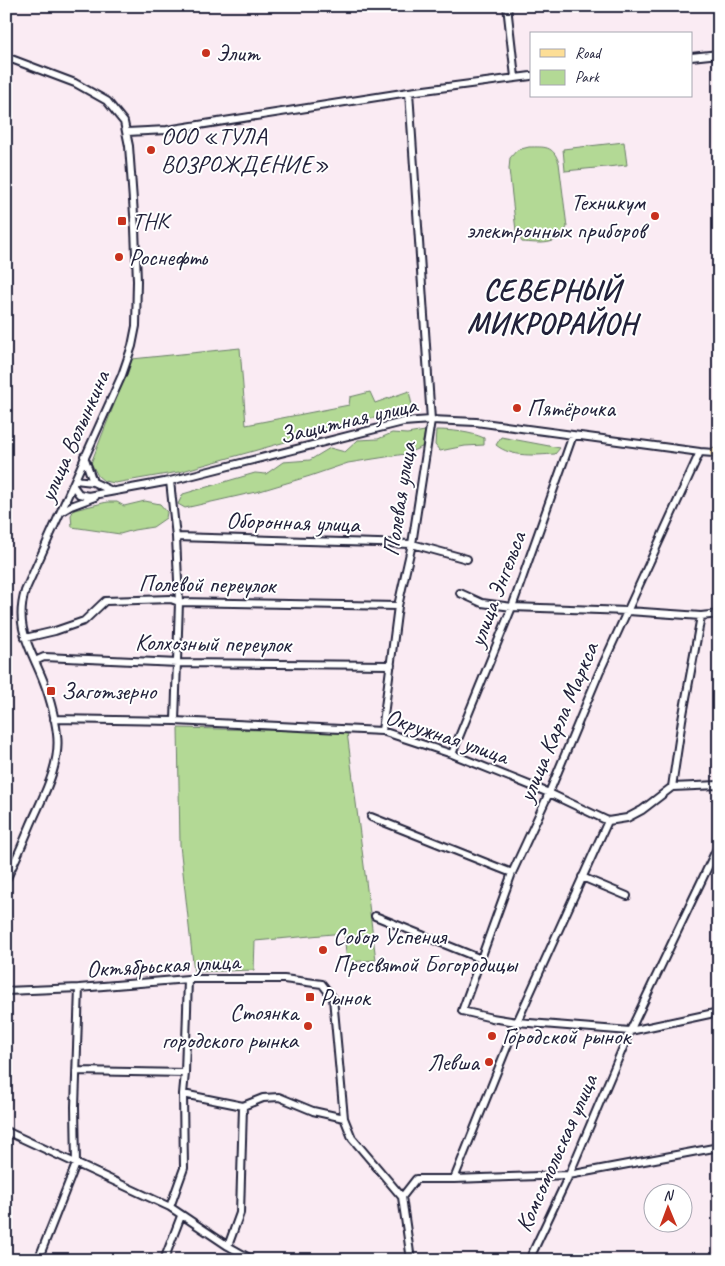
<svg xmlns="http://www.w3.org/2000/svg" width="725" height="1266" font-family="Caveat,sans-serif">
  <rect width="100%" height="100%" fill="#faebf3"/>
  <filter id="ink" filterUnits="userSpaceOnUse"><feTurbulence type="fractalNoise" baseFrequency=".02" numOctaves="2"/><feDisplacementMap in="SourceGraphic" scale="10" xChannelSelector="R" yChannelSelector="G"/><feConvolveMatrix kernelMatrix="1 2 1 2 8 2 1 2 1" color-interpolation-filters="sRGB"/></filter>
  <g filter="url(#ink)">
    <path fill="#b3d995" stroke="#6a7e68" d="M 624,142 L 627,165 L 565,171 L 563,149 Z
      M 529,147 C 545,147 553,145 559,163 L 567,227 C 558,247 540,243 522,242 L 516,231 L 509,169 L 510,158 L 517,150 Z
      M 240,348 L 246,425 L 349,405 L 350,397 L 370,392 L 375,403 L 409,391 L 413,410 L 405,413 L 367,419 L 179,472 L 115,483 L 104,481 L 98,476 L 91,463 L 132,359 Z
      M 436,430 C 451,430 471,432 484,438 L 484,445 L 465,446 L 440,451 L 435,445 Z
      M 425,431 L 422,447 L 405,454 L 348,463 L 310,476 L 260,491 L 185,508 L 178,504 L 183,494 L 255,473 L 266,474 L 283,462 L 310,460 L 330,448 L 345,452 L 358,440 L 378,439 L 392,433 L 407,434 Z
      M 501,437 L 560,448 L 555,454 C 536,455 512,458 496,445 Z
      M 145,501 L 160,504 L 167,512 L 166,518 L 153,527 L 134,530 L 120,534 L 72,527 L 71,515 L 74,510 L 107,502 L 117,502 L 124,506 Z
      M 178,728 L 347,732 L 376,960 L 347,962 L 344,933 L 255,941 L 254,970 L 194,972 L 180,845 Z"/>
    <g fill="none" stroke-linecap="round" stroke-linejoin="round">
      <defs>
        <path id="minor" d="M 507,6 L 515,77
          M 6,57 L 75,83 L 107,101 L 124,122 L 129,146 L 135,228 L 137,281 L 136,326 L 132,346 L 122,375 L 25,591 C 15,626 28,644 41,675 C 48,691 55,716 57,734 C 61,765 43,796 31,824 C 23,843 15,862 6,880
          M 691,57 L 719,54
          M 127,132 L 167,130 L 409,92 L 531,76
          M 700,452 L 599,673 L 549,793 L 512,873 L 462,1011 L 492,1018 L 517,1022 L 630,1031 L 719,1012
          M 84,456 L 93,482 L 112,491
          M 75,480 L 93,482
          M 170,481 L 176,537 L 179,602 L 175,721
          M 73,486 L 79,494 L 88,496 L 170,481 L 403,422 L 431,420 L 476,422 L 700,452 L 714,453
          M 61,512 L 71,506 L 95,497
          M 176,537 L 412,544 L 467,559
          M 460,593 L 482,603 L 512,607 L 628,611 L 701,616 L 719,614
          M 25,638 L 55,631 L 84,621 L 105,601 L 171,599 L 179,602 L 398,606
          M 35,661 L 44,657 L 178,663 L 391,665
          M 54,719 L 175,721 L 382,731 L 452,754 L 549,793 L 608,821 L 627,818 L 642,810 L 672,787 L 719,785
          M 382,731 L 398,606 L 412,544 L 431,420 L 409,92
          M 452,754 L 512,607 L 573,435
          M 672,787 L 682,720 L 701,616
          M 371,817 L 512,873
          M 582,877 L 627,896
          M 375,916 L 481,959
          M 6,991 L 79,988 L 188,979 L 284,979 L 322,984 L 333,998 L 344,1118 L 352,1138 L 402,1197 L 411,1260
          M 77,1071 L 185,1073
          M 183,1094 L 243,1106 L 263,1098 L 279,1097 L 313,1111 L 344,1118
          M 6,1131 L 170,1207 L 228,1246 L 253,1260
          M 454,1179 L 517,1022 L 608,821
          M 402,1197 L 416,1179 L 454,1179 L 569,1175 L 719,1147
          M 170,1207 L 184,1168 L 183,1094 L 185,1073 L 188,979
          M 228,1246 L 240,1213 L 243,1106
          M 38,1260 L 76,1164 L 75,1107 L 79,988
          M 164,1260 L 181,1216
          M 529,1260 L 569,1175 L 630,1031 L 719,844"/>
        <path id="major" d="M 714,453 L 719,450"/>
      </defs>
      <use href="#minor" stroke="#22223b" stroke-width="10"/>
      <use href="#major" stroke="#22223b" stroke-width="11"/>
      <use href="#minor" stroke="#fff" stroke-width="6"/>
      <use href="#major" stroke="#fdde96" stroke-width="8"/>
    </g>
  </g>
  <g fill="#c8321e" stroke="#fff" stroke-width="2">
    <circle cx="206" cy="53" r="5"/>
    <circle cx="151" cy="150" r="5"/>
    <circle cx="655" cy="216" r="5"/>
    <rect x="117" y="216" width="10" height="10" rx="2.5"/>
    <circle cx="119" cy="257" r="5"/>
    <circle cx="517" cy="408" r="5"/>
    <rect x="46" y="686" width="10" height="10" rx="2.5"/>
    <circle cx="323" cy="950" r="5"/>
    <rect x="305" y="992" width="10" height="10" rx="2.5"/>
    <circle cx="308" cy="1026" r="5"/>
    <circle cx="492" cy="1036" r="5"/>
    <circle cx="489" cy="1062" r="5"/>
  </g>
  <g text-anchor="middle" stroke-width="4" stroke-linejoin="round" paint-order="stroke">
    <g font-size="24" fill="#22223b" stroke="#fff" text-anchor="start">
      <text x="216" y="61">Элит</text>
      <text x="161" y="144">ООО «ТУЛА<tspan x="161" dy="28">ВОЗРОЖДЕНИЕ»</tspan></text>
      <text x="645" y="210" text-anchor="end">Техникум<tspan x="645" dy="28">электронных приборов</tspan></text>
      <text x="132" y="229">ТНК</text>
      <text x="129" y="265">Роснефть</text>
      <text x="527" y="416">Пятёрочка</text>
      <text x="61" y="699">Заготзерно</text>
      <text x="333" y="944">Собор Успения<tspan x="333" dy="28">Пресвятой Богородицы</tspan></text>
      <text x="320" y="1005">Рынок</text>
      <text x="298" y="1020" text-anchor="end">Cтоянка<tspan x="298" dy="28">городского рынка</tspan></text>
      <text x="502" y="1044">Городской рынок</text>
      <text x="479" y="1070" text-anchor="end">Левша</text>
    </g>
    <g font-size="24" fill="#22223b" stroke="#fff">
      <text transform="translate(348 420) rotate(-13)" y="8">Защитная улица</text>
      <text transform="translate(74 436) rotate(-66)" y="8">улица Волынкина</text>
      <text transform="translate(399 499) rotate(-81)" y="8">Полевая улица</text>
      <text transform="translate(293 522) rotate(2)" y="8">Оборонная улица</text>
      <text transform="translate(207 584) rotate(1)" y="8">Полевой переулок</text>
      <text transform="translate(497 589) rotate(-69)" y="8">улица Энгельса</text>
      <text transform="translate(213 643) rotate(1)" y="8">Колхозный переулок</text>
      <text transform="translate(558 722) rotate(-67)" y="8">улица Карла Маркса</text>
      <text transform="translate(447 736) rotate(19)" y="8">Окружная улица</text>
      <text transform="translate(163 965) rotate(-3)" y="8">Октябрьская улица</text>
      <text transform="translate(556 1153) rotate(-66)" y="8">Комсомольская улица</text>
    </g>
    <g font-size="29" font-weight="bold" letter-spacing="1" fill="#22223b" stroke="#fff">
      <text x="552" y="300">СЕВЕРНЫЙ<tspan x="552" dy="33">МИКРОРАЙОН</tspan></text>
    </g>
  </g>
  <rect width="725" height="1266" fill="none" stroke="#fff" stroke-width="25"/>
  <rect x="12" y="12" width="700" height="1241" fill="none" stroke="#22223b" stroke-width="2" filter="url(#ink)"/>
  <rect x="530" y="32" width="162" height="65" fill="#ffffff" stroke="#a7a7b1"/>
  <rect x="540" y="49" width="25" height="8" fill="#fdde96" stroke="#a7a7b1"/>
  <text x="575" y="58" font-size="15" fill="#22223b">Road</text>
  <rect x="540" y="70" width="25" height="15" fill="#b3d995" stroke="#a7a7b1"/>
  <text x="575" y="82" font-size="15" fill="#22223b">Park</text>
  <g transform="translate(668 1208) rotate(359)"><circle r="24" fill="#ffffff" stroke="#a7a7b1"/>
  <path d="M0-4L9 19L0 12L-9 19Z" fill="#c8321e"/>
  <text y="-8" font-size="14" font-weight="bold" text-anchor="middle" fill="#22223b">N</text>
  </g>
</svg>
